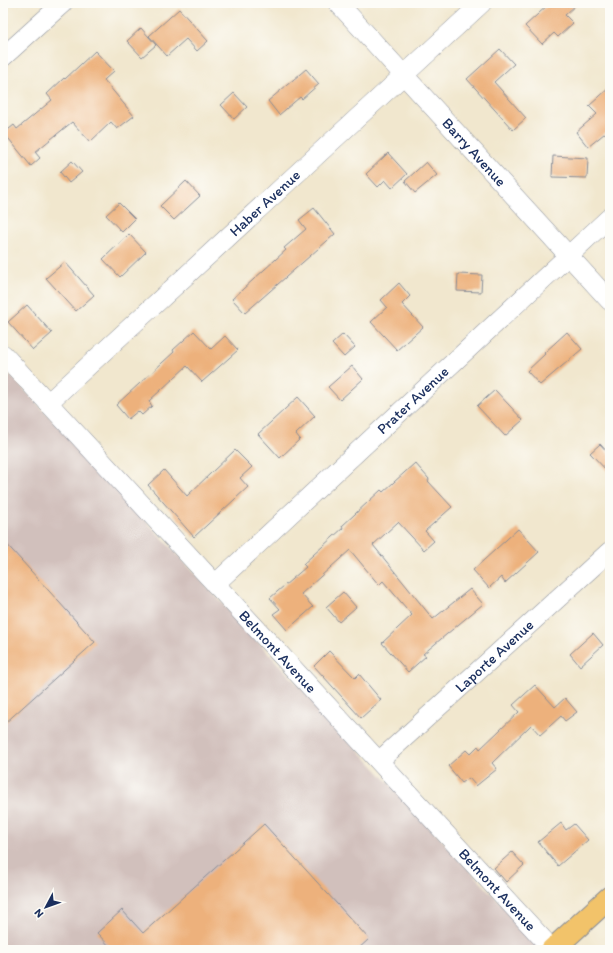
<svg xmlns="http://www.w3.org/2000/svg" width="613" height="953" font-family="Itim,sans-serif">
  <rect width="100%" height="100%" fill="#fdfcf7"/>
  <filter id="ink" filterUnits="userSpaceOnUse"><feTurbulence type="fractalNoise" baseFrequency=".025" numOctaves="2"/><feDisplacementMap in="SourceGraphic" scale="8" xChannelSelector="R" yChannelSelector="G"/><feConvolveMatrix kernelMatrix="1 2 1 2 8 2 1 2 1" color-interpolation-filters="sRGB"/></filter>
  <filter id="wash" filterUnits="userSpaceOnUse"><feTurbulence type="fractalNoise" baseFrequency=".012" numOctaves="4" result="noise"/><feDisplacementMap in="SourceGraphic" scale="16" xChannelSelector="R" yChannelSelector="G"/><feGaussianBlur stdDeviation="0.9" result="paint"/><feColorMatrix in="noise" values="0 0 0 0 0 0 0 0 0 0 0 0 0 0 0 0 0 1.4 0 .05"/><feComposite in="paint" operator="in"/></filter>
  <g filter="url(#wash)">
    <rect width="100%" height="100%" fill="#f1e7ce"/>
    <path fill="#d1c0bc" d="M 3,367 L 541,947 L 538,950 L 3,950 Z"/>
    <g id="blocks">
      <path fill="#edb17b" d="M 550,3 L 578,3 L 565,15 L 573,23 L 558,37 L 554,33 L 542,44 L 525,26 Z
        M 179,9 L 208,41 L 197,51 L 186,39 L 167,56 L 149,36 Z
        M 141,28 L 156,45 L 142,57 L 127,41 Z
        M 500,49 L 514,64 L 494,82 L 526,118 L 513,130 L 467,79 Z
        M 95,51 L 114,71 L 104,80 L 134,116 L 117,129 L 111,122 L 90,142 L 72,122 L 35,152 L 40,158 L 31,166 L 4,133 L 14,125 L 17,129 L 52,100 L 47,94 L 64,78 L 65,79 Z
        M 306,69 L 319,84 L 302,99 L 300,97 L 279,115 L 268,101 Z
        M 610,87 L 610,129 L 588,147 L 576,132 L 597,114 L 589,106 Z
        M 234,93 L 247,107 L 234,119 L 221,105 Z
        M 388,153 L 407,174 L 392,188 L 385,180 L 378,187 L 366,174 Z
        M 553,156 L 588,158 L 587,178 L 552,177 Z
        M 72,161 L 82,172 L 69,183 L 60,172 Z
        M 426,162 L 437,175 L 415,193 L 405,181 Z
        M 186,181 L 200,196 L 174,220 L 160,206 Z
        M 119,203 L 135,219 L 122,232 L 106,215 Z
        M 314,208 L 335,234 L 245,313 L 232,299 L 286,250 L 284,248 L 306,229 L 299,220 Z
        M 129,234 L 146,252 L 120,277 L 103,259 Z
        M 65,262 L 94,295 L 76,311 L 46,278 Z
        M 458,274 L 482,275 L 481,292 L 457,291 Z
        M 399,283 L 410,296 L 402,304 L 423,327 L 397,350 L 371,322 L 387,307 L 381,300 Z
        M 27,305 L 52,333 L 33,350 L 8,322 Z
        M 194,331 L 211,349 L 225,336 L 238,350 L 202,382 L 187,366 L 149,401 L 152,406 L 142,415 L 138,411 L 128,419 L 116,405 L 174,352 L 173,350 Z
        M 567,332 L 582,349 L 540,385 L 527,371 L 545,354 L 544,353 Z
        M 343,334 L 355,347 L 344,357 L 332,344 Z
        M 352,366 L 363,379 L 340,400 L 328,387 Z
        M 495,390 L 523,420 L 505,436 L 477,406 Z
        M 298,397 L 315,416 L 296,434 L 300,439 L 280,458 L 258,434 Z
        M 600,444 L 610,455 L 610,474 L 590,453 Z
        M 235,450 L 252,467 L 240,478 L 248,487 L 194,537 L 148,485 L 164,470 L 187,496 Z
        M 415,463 L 429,479 L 428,481 L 452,507 L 425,531 L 434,541 L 424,550 L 398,522 L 373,545 L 433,619 L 470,589 L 483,604 L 423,654 L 426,656 L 408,672 L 382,643 L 412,615 L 383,581 L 379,585 L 350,550 L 301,594 L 313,607 L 287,630 L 273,614 L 280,609 L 270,598 L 306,567 L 303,564 L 343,528 L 342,526 L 381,490 L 383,492 Z
        M 518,529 L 539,552 L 505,583 L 501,577 L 489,588 L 473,570 Z
        M 3,540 L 95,642 L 3,725 Z
        M 343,592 L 356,607 L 339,622 L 326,607 Z
        M 593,633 L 603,645 L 580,666 L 570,654 Z
        M 329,651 L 355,678 L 359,674 L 381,700 L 361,718 L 314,666 Z
        M 535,685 L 555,707 L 565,698 L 577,712 L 565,721 L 561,716 L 540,735 L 531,725 L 492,763 L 497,769 L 476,786 L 469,778 L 462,783 L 448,766 L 466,750 L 470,754 L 478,746 L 480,749 L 519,712 L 513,705 Z
        M 561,823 L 566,830 L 574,824 L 588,840 L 558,866 L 538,842 Z
        M 264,824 L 369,939 L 357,950 L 113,950 L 97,933 L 122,910 L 143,933 Z
        M 512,852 L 524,865 L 506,882 L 494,868 Z"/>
    </g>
  </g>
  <g filter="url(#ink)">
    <use href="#blocks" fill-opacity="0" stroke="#868b96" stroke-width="1"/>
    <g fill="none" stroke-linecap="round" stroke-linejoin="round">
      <defs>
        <g id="minor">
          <path id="s1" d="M 338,3 L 610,301"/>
          <path d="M 3,57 L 63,3"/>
          <path id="s2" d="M 3,354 L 553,950"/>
          <path id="s3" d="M 48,403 L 482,3"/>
          <path id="s4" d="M 215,584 L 610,217"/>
          <path id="s5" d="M 379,761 L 610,551"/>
        </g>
        <path id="major" d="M 552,950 L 610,897"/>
      </defs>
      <use href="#minor" stroke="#868b96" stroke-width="20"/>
      <use href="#major" stroke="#868b96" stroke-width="24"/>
      <use href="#minor" stroke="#fff" stroke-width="19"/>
      <use href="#major" stroke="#f2c36a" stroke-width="22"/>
    </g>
  </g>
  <g text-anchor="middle" stroke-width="3" stroke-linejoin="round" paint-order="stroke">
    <g font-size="15" fill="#1b2f5e" stroke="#fdfcf7">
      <text dy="5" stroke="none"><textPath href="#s1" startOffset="202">Barry Avenue</textPath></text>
      <text dy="5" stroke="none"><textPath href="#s3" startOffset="295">Haber Avenue</textPath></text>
      <text dy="5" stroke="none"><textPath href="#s4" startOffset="270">Prater Avenue</textPath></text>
      <text dy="5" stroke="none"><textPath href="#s2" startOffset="405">Belmont Avenue</textPath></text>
      <text dy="5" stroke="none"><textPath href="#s5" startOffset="156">Laporte Avenue</textPath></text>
      <text dy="5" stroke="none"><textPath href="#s2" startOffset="729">Belmont Avenue</textPath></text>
    </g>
  </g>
  <rect width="613" height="953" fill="none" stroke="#fdfcf7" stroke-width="16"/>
  <g transform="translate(46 907) rotate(229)" stroke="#fdfcf7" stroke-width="3" paint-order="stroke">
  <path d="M0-3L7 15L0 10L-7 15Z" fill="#1b2f5e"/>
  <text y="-6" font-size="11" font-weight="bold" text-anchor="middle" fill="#1b2f5e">N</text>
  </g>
</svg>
